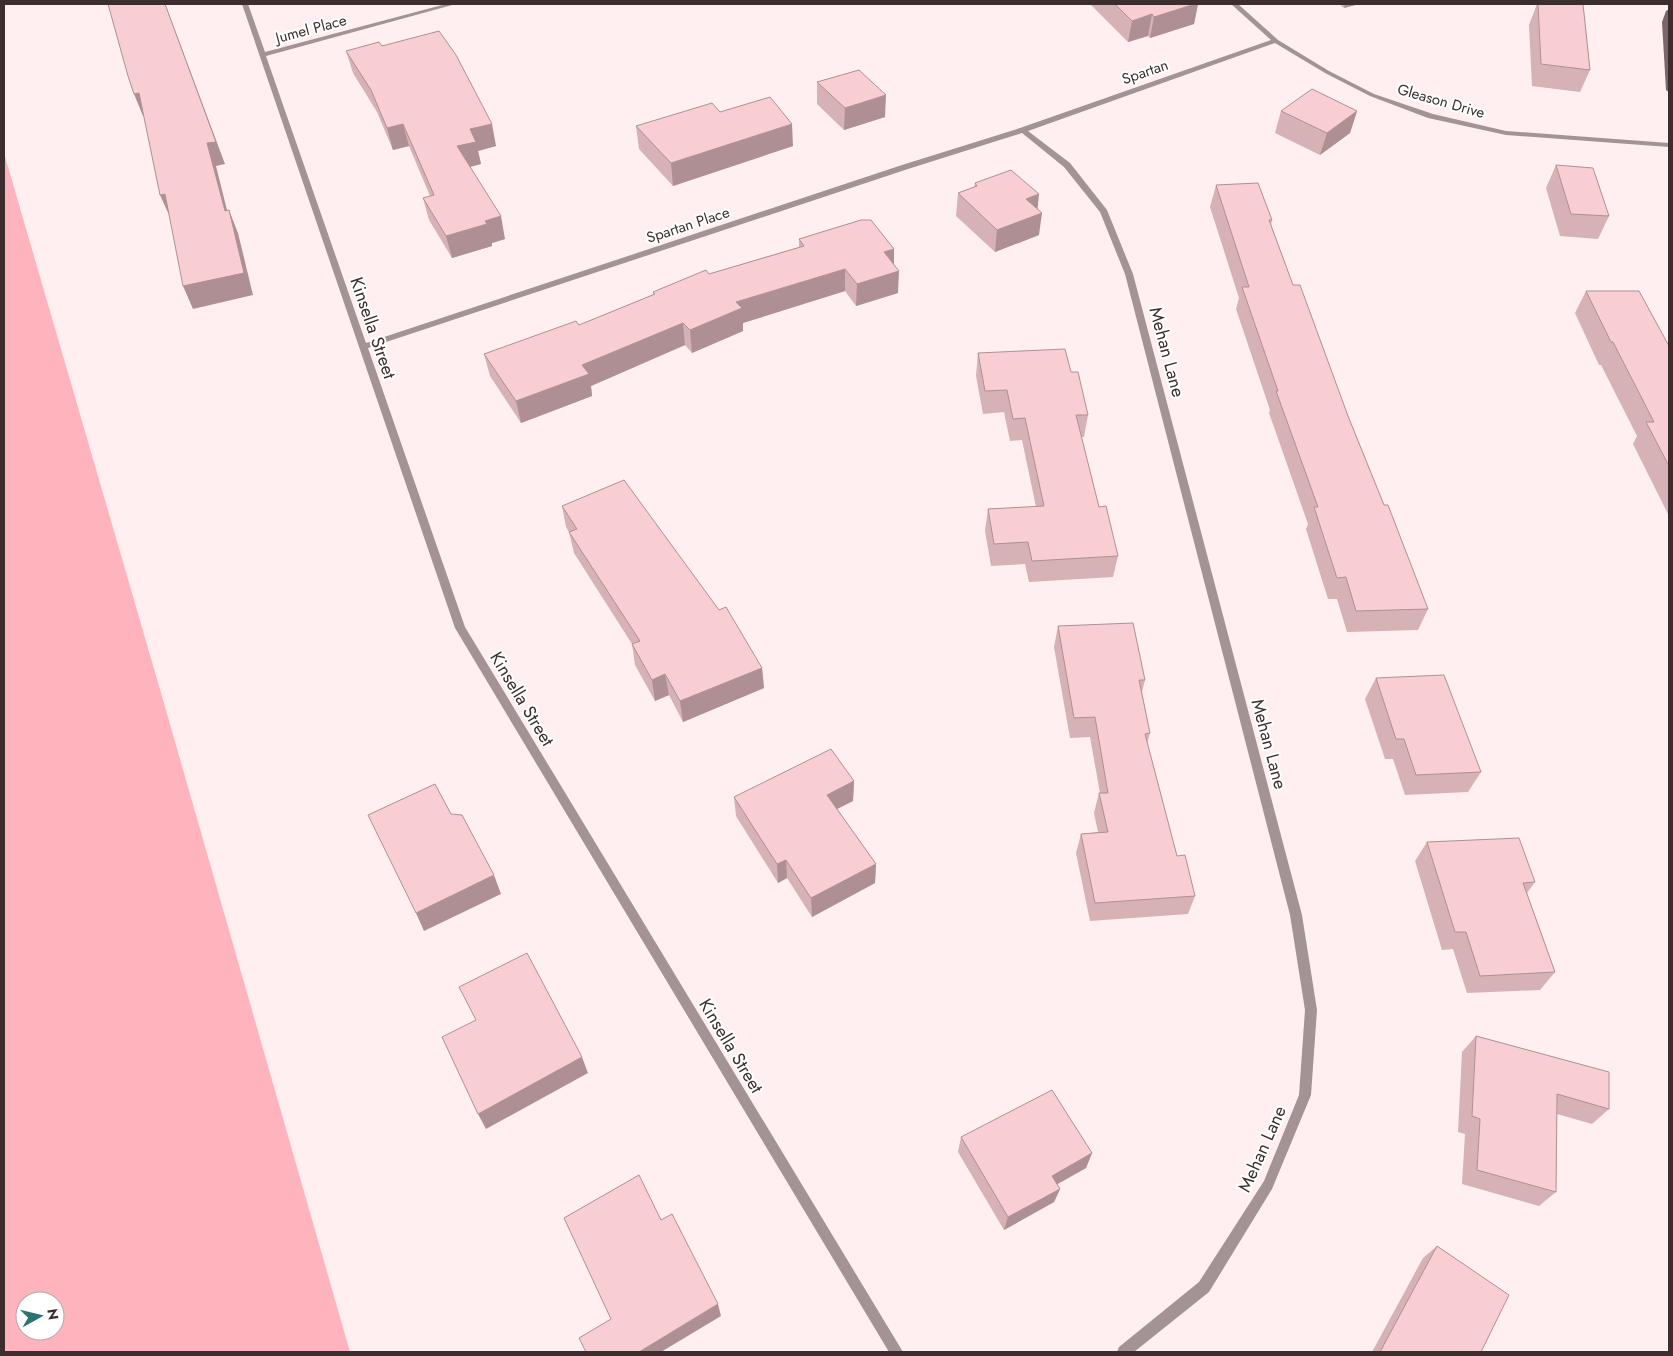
<svg xmlns="http://www.w3.org/2000/svg" width="1673" height="1356" font-family="Jost,sans-serif">
  <rect width="100%" height="100%" fill="#ffeff0"/>
  <path fill="#feb3bd" fill-rule="evenodd" d="M 4,153 L 157,679 L 350,1352 L 4,1352 ZM 25,1301 L 55,1301 L 55,1331 L 25,1331 Z"/>
  <g fill="none" stroke-linecap="round" stroke-linejoin="round">
    <path fill="#a39394" fill-rule="evenodd" d="M 242,4 L 248,4 L 265,52 L 446,4 L 456,4 L 266,56 L 366,343 L 902,165 L 1020,128 L 1271,40 L 1231,4 L 1238,4 L 1278,40 L 1329,71 L 1374,94 L 1433,114 L 1506,131 L 1669,143 L 1669,147 L 1506,135 L 1428,118 L 1370,96 L 1325,73 L 1275,43 L 1028,131 L 1070,163 L 1107,210 L 1133,274 L 1302,915 L 1317,1010 L 1311,1095 L 1272,1189 L 1209,1292 L 1134,1352 L 1117,1352 L 1119,1347 L 1199,1282 L 1264,1181 L 1299,1095 L 1305,1010 L 1290,915 L 1125,274 L 1100,212 L 1064,167 L 1022,133 L 908,169 L 368,348 L 465,627 L 903,1352 L 889,1352 L 455,628 Z"/>
    <path fill="#7c6568" fill-rule="evenodd" d="M 1669,9 L 1669,92 L 1666,90 L 1662,22 L 1666,11 Z"/>
  </g>
  <path fill="#d6b1b5" d="M 1090,4 L 1198,4 L 1194,24 L 1150,38 L 1148,36 L 1128,42 Z
    M 1339,4 L 1359,4 L 1344,8 Z
    M 1537,4 L 1583,4 L 1590,70 L 1580,92 L 1532,86 L 1529,25 Z
    M 382,46 L 496,146 L 478,151 L 481,164 L 470,167 L 505,239 L 492,243 L 492,246 L 452,258 L 429,220 L 423,198 L 430,196 L 409,146 L 393,150 L 377,112 L 353,73 L 346,51 Z
    M 817,82 L 885,117 L 844,130 L 817,104 Z
    M 1281,111 L 1357,111 L 1350,133 L 1320,155 L 1275,133 Z
    M 720,112 L 793,146 L 673,186 L 639,149 L 636,126 Z
    M 1556,165 L 1609,216 L 1598,239 L 1560,236 L 1546,188 Z
    M 975,183 L 1037,209 L 1039,235 L 995,252 L 956,216 L 958,193 L 974,187 Z
    M 1216,185 L 1272,220 L 1271,225 L 1293,285 L 1348,416 L 1384,505 L 1428,609 L 1418,630 L 1347,632 L 1337,599 L 1328,599 L 1306,529 L 1308,524 L 1269,413 L 1270,410 L 1236,309 L 1239,298 L 1210,207 Z
    M 799,239 L 894,264 L 898,293 L 856,306 L 845,291 L 743,323 L 743,331 L 692,353 L 685,345 L 591,386 L 592,396 L 521,423 L 490,376 L 484,354 L 579,325 L 653,295 L 653,292 L 709,274 L 799,247 Z
    M 1586,291 L 1669,346 L 1669,516 L 1633,444 L 1637,436 L 1601,365 L 1599,365 L 1575,313 Z
    M 978,353 L 1071,372 L 1088,415 L 1084,437 L 1081,437 L 1099,507 L 1118,556 L 1113,577 L 1029,582 L 1025,564 L 991,566 L 985,531 L 988,509 L 1036,507 L 1022,440 L 1010,441 L 1004,412 L 983,414 L 976,376 Z
    M 562,506 L 719,610 L 762,668 L 764,688 L 683,722 L 669,695 L 655,701 L 635,665 L 632,644 L 574,553 L 569,532 L 566,527 Z
    M 1058,626 L 1145,680 L 1142,692 L 1150,733 L 1147,744 L 1177,856 L 1195,896 L 1188,914 L 1090,921 L 1076,853 L 1081,834 L 1098,832 L 1094,813 L 1099,793 L 1100,793 L 1090,737 L 1070,738 L 1054,647 Z
    M 1376,678 L 1481,772 L 1468,792 L 1405,795 L 1393,759 L 1385,759 L 1365,699 Z
    M 854,781 L 853,801 L 837,809 L 876,864 L 875,883 L 812,917 L 787,878 L 778,883 L 736,816 L 734,797 Z
    M 1427,842 L 1535,882 L 1527,893 L 1555,972 L 1540,990 L 1467,993 L 1453,949 L 1442,950 L 1415,861 Z
    M 1476,1036 L 1609,1109 L 1592,1124 L 1557,1114 L 1556,1192 L 1539,1206 L 1462,1184 L 1465,1134 L 1458,1132 L 1462,1052 Z
    M 961,1137 L 1092,1153 L 1086,1168 L 1057,1184 L 1060,1189 L 1054,1202 L 1004,1230 L 958,1152 Z
    M 1437,1246 L 1481,1352 L 1372,1352 L 1423,1258 Z"/>
  <path fill="#ae9094" d="M 165,4 L 225,164 L 216,166 L 233,234 L 225,211 L 207,143 Z
    M 1195,4 L 1198,4 L 1194,24 L 1150,38 L 1154,17 Z
    M 1345,4 L 1359,4 L 1344,8 Z
    M 1152,14 L 1148,36 L 1128,42 L 1132,21 Z
    M 139,93 L 148,115 L 143,116 L 134,94 Z
    M 886,95 L 885,117 L 844,130 L 845,108 Z
    M 1357,111 L 1350,133 L 1320,155 L 1327,133 Z
    M 403,124 L 409,146 L 393,150 L 387,128 Z
    M 492,124 L 496,146 L 478,151 L 481,164 L 462,169 L 457,146 L 470,129 Z
    M 792,124 L 793,146 L 673,186 L 671,163 Z
    M 165,194 L 170,217 L 160,195 Z
    M 1039,194 L 1037,215 L 1042,213 L 1039,235 L 995,252 L 997,230 L 1026,199 Z
    M 229,210 L 238,233 L 253,295 L 193,309 L 183,286 Z
    M 501,216 L 505,239 L 492,243 L 492,246 L 452,258 L 446,236 L 485,221 Z
    M 894,249 L 894,271 L 884,252 Z
    M 845,269 L 845,291 L 743,323 L 743,331 L 692,353 L 690,330 L 736,302 Z
    M 899,271 L 898,293 L 856,306 L 857,284 Z
    M 683,323 L 685,345 L 591,386 L 592,396 L 521,423 L 516,401 L 582,365 Z
    M 762,668 L 764,688 L 683,722 L 680,701 Z
    M 665,674 L 669,695 L 655,701 L 652,680 Z
    M 854,781 L 853,801 L 827,814 L 827,795 Z
    M 786,860 L 787,878 L 778,883 L 777,864 Z
    M 876,864 L 875,883 L 812,917 L 811,898 Z
    M 494,875 L 501,894 L 424,931 L 416,913 Z
    M 582,1057 L 588,1073 L 486,1129 L 478,1114 Z
    M 1092,1153 L 1086,1168 L 1047,1190 L 1052,1176 Z
    M 1060,1189 L 1054,1202 L 1004,1230 L 1008,1217 Z
    M 718,1304 L 721,1316 L 661,1352 L 639,1352 Z"/>
  <path fill="#f9ced3" stroke="#ae9094" d="M 108,4 L 163,4 L 163,5 L 165,4 L 216,142 L 207,143 L 225,211 L 229,210 L 244,273 L 183,286 L 165,194 L 160,195 L 139,93 L 134,94 L 128,76 Z
    M 1115,4 L 1195,4 L 1154,17 L 1152,14 L 1132,21 Z
    M 1538,4 L 1583,4 L 1590,70 L 1541,64 Z
    M 439,31 L 456,55 L 492,124 L 470,129 L 476,142 L 457,146 L 501,216 L 485,221 L 487,224 L 446,236 L 423,198 L 434,195 L 403,124 L 387,128 L 371,90 L 346,51 L 379,42 L 382,46 Z
    M 859,70 L 886,95 L 845,108 L 817,82 Z
    M 1312,89 L 1357,111 L 1327,133 L 1281,111 Z
    M 770,97 L 792,124 L 671,163 L 636,126 L 712,103 L 720,112 Z
    M 1556,165 L 1593,168 L 1609,216 L 1571,214 Z
    M 1011,170 L 1039,194 L 1026,199 L 1042,213 L 997,230 L 958,193 L 977,186 L 975,183 Z
    M 1258,183 L 1272,220 L 1269,220 L 1293,285 L 1300,285 L 1348,416 L 1384,505 L 1388,505 L 1428,609 L 1356,611 L 1346,577 L 1337,578 L 1314,507 L 1318,507 L 1276,391 L 1278,391 L 1242,287 L 1249,287 L 1216,185 Z
    M 861,220 L 871,220 L 894,249 L 884,252 L 899,271 L 857,284 L 845,269 L 736,302 L 742,308 L 690,330 L 683,323 L 582,365 L 589,374 L 516,401 L 484,354 L 576,321 L 579,325 L 655,294 L 653,292 L 706,270 L 709,274 L 804,246 L 799,239 Z
    M 1586,291 L 1639,291 L 1669,346 L 1669,466 L 1646,422 L 1654,422 L 1613,342 L 1611,342 Z
    M 1065,349 L 1071,372 L 1078,372 L 1088,415 L 1076,415 L 1099,507 L 1106,506 L 1118,556 L 1032,561 L 1028,542 L 994,544 L 988,509 L 1044,506 L 1025,418 L 1013,419 L 1007,390 L 985,391 L 978,353 Z
    M 624,480 L 719,610 L 726,607 L 762,668 L 680,701 L 665,674 L 652,680 L 632,644 L 640,641 L 569,532 L 577,529 L 562,506 Z
    M 1133,623 L 1145,680 L 1139,680 L 1150,733 L 1145,734 L 1177,856 L 1185,855 L 1195,896 L 1095,903 L 1081,834 L 1108,832 L 1099,793 L 1108,793 L 1095,717 L 1074,718 L 1058,626 Z
    M 1444,675 L 1481,772 L 1416,775 L 1404,739 L 1396,739 L 1376,678 Z
    M 831,749 L 854,781 L 827,795 L 876,864 L 811,898 L 786,860 L 777,864 L 734,797 Z
    M 435,784 L 451,814 L 462,815 L 494,875 L 416,913 L 368,815 Z
    M 1519,838 L 1535,882 L 1523,883 L 1555,972 L 1480,976 L 1466,932 L 1455,932 L 1427,842 Z
    M 527,953 L 582,1057 L 478,1114 L 442,1037 L 476,1020 L 459,987 Z
    M 1476,1036 L 1609,1072 L 1609,1109 L 1557,1094 L 1556,1192 L 1477,1170 L 1480,1119 L 1472,1116 Z
    M 1052,1090 L 1092,1153 L 1052,1176 L 1060,1189 L 1008,1217 L 961,1137 Z
    M 639,1175 L 661,1220 L 672,1214 L 718,1304 L 639,1352 L 586,1352 L 579,1338 L 611,1319 L 564,1218 Z
    M 1437,1246 L 1509,1295 L 1481,1352 L 1380,1352 Z"/>
  <g text-anchor="middle" stroke-width="4" stroke-linejoin="round" paint-order="stroke">
    <g font-size="15" fill="#3c2e2f" stroke="#fff">
      <text transform="translate(311 29) rotate(-15)" y="5">Jumel Place</text>
      <text transform="translate(1145 72) rotate(-19)" y="5">Spartan</text>
      <text transform="translate(1441 101) rotate(16)" y="5">Gleason Drive</text>
      <text transform="translate(688 225) rotate(-18)" y="5">Spartan Place</text>
    </g>
    <g font-size="18" fill="#3c2e2f" stroke="#fff">
      <text transform="translate(373 328) rotate(71)" y="6">Kinsella Street</text>
      <text transform="translate(1167 352) rotate(75)" y="6">Mehan Lane</text>
      <text transform="translate(522 699) rotate(59)" y="6">Kinsella Street</text>
      <text transform="translate(1269 744) rotate(75)" y="6">Mehan Lane</text>
      <text transform="translate(731 1046) rotate(59)" y="6">Kinsella Street</text>
      <text transform="translate(1262 1149) rotate(-66)" y="6">Mehan Lane</text>
    </g>
  </g>
  <rect width="1673" height="1356" fill="none" stroke="#3c2e2f" stroke-width="10"/>
  <g transform="translate(40 1316) rotate(82)"><circle r="24" fill="#ffffff" stroke="#b1abac"/>
  <path d="M0-4L9 19L0 12L-9 19Z" fill="#2a7370"/>
  <text y="-8" font-size="14" font-weight="bold" text-anchor="middle" fill="#3c2e2f">N</text>
  </g>
</svg>
